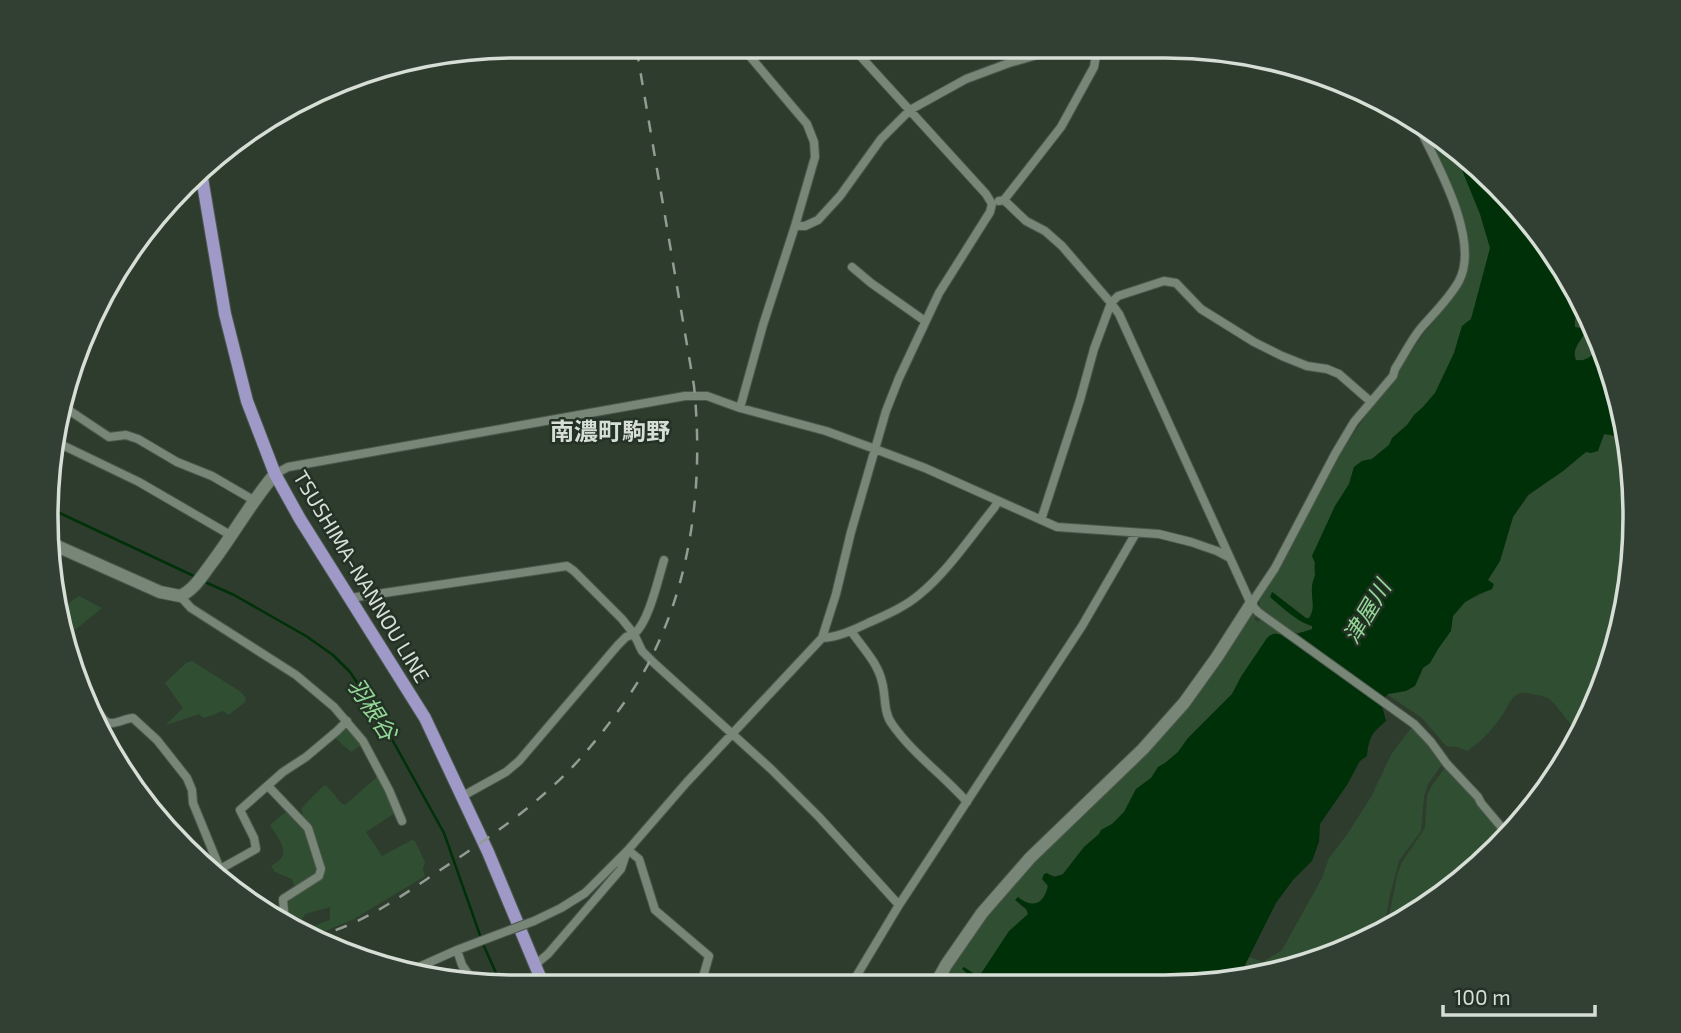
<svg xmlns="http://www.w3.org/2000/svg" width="1681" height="1033" font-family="'Exo 2','Noto Sans JP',sans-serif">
  <rect width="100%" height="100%" fill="#2e3c2e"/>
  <path fill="#304f32" d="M 1423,126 L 1451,143 L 1480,214 L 1490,248 L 1480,291 L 1471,319 L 1462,326 L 1454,353 L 1435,393 L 1423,407 L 1414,415 L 1407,425 L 1393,438 L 1389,445 L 1371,459 L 1362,461 L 1354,467 L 1349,484 L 1335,506 L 1312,556 L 1315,563 C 1314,567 1315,571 1315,575 C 1314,579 1312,583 1312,587 C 1311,599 1316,608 1309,618 L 1306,618 L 1273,592 L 1271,597 L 1303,623 L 1312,626 L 1312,630 L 1292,634 L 1260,610 L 1259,597 L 1278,570 L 1339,455 L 1371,408 L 1393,383 L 1397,372 L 1424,333 L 1456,294 L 1467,273 L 1468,255 L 1465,231 Z
    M 1583,305 L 1602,346 C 1594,353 1588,362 1576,360 L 1574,349 L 1584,329 L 1575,327 C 1574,319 1577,310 1583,305 Z
    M 1626,431 L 1631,455 L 1635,547 L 1620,638 L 1587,724 L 1580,737 C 1573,728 1556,703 1548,698 C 1544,696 1537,695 1532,694 C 1510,687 1509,709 1498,721 C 1489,733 1479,743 1467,751 L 1457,747 L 1446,746 L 1422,718 L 1387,694 L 1396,693 L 1415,686 L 1423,668 L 1430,663 L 1438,649 L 1450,631 L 1453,616 L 1465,602 L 1492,589 L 1493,584 L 1488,580 L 1491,573 L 1500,561 L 1513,517 L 1529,495 L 1563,471 L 1580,456 L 1601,443 L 1604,434 L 1616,436 Z
    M 79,596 L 102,608 L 65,638 L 61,609 Z
    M 1253,611 L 1257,614 L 1254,619 L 1258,622 L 1261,618 L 1282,635 L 1242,675 L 1232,694 L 1188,738 L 1178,752 L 1165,763 L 1158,767 L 1151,778 L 1136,789 L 1124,812 L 1112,824 L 1101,830 L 1099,834 L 1084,847 L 1063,874 L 1059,876 L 1049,875 C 1048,895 1039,915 1018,897 L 1020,905 L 1027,909 L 1028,914 L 980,975 L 976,975 L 964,967 L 963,969 L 976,981 L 976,986 L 941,985 L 988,915 L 1033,862 L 1144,754 Z
    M 192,661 L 241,692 L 245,697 L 246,701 L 229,715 L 223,711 L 204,718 L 199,714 L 166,725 L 183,708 L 165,683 L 186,663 Z
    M 1412,727 L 1429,744 L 1443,763 L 1428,784 L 1424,796 L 1421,831 L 1399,861 L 1390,895 L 1383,932 L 1287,971 L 1238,979 L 1249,957 L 1263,962 L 1282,950 L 1322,878 L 1329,858 L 1346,836 L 1371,797 L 1392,753 Z
    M 350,728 L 363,744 L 351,752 L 335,738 L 343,730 Z
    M 1448,768 L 1475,798 L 1506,838 L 1475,871 L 1400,925 L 1386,930 L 1398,872 L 1402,862 L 1425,828 L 1427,796 L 1431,787 L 1444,769 Z
    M 378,776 L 395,813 L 366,832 L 382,856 L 412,840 L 415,841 L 425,862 L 423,869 L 425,876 L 354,919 L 311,937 L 296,929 L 302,928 L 306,929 L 330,920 L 330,907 L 305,914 L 300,924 L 289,918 L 289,901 L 296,894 L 322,879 C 326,857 317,833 302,816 L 303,814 L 301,809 L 323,786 L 327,786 L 341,803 L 345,805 Z
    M 287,811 L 305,831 L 319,868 L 314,876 L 295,887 L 292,879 L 275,872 L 271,866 C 294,854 280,842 270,825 Z"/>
  <path fill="#003008" d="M 1451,143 L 1518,206 L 1572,281 L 1583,305 C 1577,310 1574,319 1575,327 L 1584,329 L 1585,332 C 1581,342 1571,349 1576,360 C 1588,362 1594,353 1602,346 L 1610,365 L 1626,431 L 1616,436 L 1604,434 L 1598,451 L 1591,453 L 1586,452 L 1563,471 L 1528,495 L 1513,517 L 1500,561 L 1488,580 L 1494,584 L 1492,589 L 1479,594 L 1465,602 L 1453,616 L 1451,631 L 1438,649 L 1430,663 L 1423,668 L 1415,686 L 1406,691 L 1388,694 L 1381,702 L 1386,721 C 1372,733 1369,737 1367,756 L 1360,761 L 1347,785 L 1320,824 L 1319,842 L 1312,861 L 1293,880 L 1276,903 L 1238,979 L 1196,986 L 976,986 L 976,981 L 962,969 L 964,967 L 976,975 L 980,975 L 1009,931 L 1028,914 L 1026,909 L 1015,900 L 1018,897 C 1033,909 1044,904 1048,886 L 1042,879 L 1044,874 L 1047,873 L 1054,877 L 1063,874 L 1084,847 L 1099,834 L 1101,830 L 1112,824 L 1124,812 L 1136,789 L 1151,778 L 1158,767 L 1165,763 L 1178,752 L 1188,738 L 1232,694 L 1242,675 L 1267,638 C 1274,632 1275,634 1283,635 C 1292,636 1304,632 1312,629 L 1312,626 C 1296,621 1283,608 1270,597 L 1272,592 L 1306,618 L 1309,618 C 1316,608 1311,599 1312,587 C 1312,583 1314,579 1315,575 C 1315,571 1314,567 1315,563 L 1312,556 L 1335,506 L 1349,484 L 1354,467 L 1362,461 L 1372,459 L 1389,445 L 1392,438 L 1407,425 L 1414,415 L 1423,407 L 1435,393 L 1454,353 L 1462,326 L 1471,319 L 1490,248 L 1480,214 Z"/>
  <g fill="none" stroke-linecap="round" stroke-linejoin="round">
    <path stroke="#003008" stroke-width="2.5" d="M 47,507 L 196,577
      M 205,582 L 234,595 L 306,636 L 333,655 L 350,672 L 378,714 L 444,833 L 481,938
      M 483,944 L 501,984"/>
    <defs>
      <path id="street" d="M 1004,200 L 1026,221 L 1045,231 L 1062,246 L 1111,303 L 1119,314 L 1251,604 L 1258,612 L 1414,724 L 1431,742 L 1447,764 L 1478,797 L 1481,803 L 1508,835
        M 999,201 L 1004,200 L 1061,127 L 1094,67 L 1096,55 L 1092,49
        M 795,226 L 805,226 L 818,220 L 840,196 L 881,139 L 910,110 L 966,79 L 1009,63 L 1058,49
        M 852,267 L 871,283 L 925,321
        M 64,407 L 109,437 L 126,435 L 138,439 L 177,462 L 212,476 L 255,501
        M 740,408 L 763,325 L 795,226 L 815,157 L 814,142 L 807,124 L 742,47
        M 58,443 L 139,482 L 232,536
        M 275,474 L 288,467 L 685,396 L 707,396 L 740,408 L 826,431 L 875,449 L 925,468 L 1057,527 L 1159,534 L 1191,542 L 1217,551 L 1230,558
        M 1041,520 L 1080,400 L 1094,349 L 1111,303 L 1118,296 L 1164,281 L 1176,283 L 1201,309 L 1254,342 L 1282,356 L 1307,366 L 1327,369 L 1339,374 L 1371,402
        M 664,560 C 658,579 649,622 634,634 L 642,651 L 654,663 L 771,769 L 819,817 L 899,905
        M 180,596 L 191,608 L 296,675 L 334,707 L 363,741 L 389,790 L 402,821
        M 350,598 L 567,566 L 574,571 L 622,619 L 634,634 L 626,637 L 618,645 L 519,761 L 506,772 L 461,797
        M 1251,604 L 1275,568 L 1335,454 L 1354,422 L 1393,376 L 1395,369 C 1404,355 1411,340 1421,328 C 1434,313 1449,299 1459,281 C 1481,240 1436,162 1417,123
        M 851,631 C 862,647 878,663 882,682 C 886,695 883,712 892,724 C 912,753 943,775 967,802
        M 822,638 C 839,637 853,630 868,623 C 886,615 905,607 920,594 C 948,571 971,536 994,508 L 998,501
        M 89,705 C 101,709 101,722 110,723 C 117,724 126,718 133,718 L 157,740 L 187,778 L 192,790 L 193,803 L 220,869
        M 268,786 L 308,828 L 321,869 L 319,876 L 283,899 L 285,922
        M 628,850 L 639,859 L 655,910 L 709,956 L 701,984
        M 213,873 L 256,849 L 254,838 L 240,810 L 283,772 L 306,757 L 337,731 L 347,721
        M 534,921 L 561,908 L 585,893 L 628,850 L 687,782 L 822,638 L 836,594 L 851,532 L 886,411 L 899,378 L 939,293 L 990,212 L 992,204 L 986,194 L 852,47
        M 457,950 L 462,965 L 475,984
        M 536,964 L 548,954 L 621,869 L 626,854
        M 410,971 L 457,950 L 510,930
        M 851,985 L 899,905 L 1082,626 L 1136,533"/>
      <path id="secondary" d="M 50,543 L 160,592 L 180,596 C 194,590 202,576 211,564 C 233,535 251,502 275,474
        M 935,985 L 946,965 L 982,913 L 1030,858 L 1143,749 L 1184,703 L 1217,657 L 1251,604"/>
      <path id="primary" d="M 201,172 L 225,314 L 247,401 L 275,474 L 300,519 L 425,718 L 488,852 L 543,984"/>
    </defs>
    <use href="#street" stroke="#4c574c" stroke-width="10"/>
    <use href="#secondary" stroke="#4c574c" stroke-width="14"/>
    <use href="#primary" stroke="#4c574c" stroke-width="14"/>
    <use href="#street" stroke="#778677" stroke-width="8"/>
    <use href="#secondary" stroke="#778677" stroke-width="12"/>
    <use href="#primary" stroke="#9e99c7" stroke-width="12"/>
    <path stroke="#929c92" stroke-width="2.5" stroke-dasharray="12 12" stroke-linecap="butt" d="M 313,938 C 327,933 340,929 353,923 C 390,906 423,881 457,859 C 491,836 524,813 554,785 C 572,769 588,750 604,730 C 623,705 642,679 655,650 C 694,568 703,475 694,386 L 636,46"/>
    <defs>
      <path id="street-bridge" d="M 510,930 L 534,921"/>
    </defs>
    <use href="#street-bridge" stroke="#4c574c" stroke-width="10" stroke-linecap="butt"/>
    <use href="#street-bridge" stroke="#778677" stroke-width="8"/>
  </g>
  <g text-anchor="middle" stroke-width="5" stroke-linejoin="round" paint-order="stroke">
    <g font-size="21" fill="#d6ded6" stroke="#243125">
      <text transform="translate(361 577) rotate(59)" y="7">TSUSHIMA-NANNOU LINE</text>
    </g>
    <g font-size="23" font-style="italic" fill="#94d898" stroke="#243125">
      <text transform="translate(1367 612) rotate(-59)" y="8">津屋川</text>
      <text transform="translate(372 709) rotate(57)" y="8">羽根谷</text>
    </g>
    <g font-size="24" font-weight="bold" fill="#d6ded6" stroke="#243125">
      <text x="610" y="440">南濃町駒野</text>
    </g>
  </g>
  <path d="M0 0H1681V1033H0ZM516 58H1165A458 458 0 0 1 1623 516V517A458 458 0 0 1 1165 975H516A458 458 0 0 1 58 517V516A458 458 0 0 1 516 58Z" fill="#323f33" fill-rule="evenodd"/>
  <path fill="none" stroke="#d6ded6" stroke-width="3.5" d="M516 58H1165A458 458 0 0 1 1623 516V517A458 458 0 0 1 1165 975H516A458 458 0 0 1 58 517V516A458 458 0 0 1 516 58Z"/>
  <path d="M1443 1005v10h152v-10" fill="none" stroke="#d6ded6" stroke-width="3.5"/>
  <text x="1454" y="1005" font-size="21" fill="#d6ded6" stroke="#243125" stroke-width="5" paint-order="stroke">100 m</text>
</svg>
